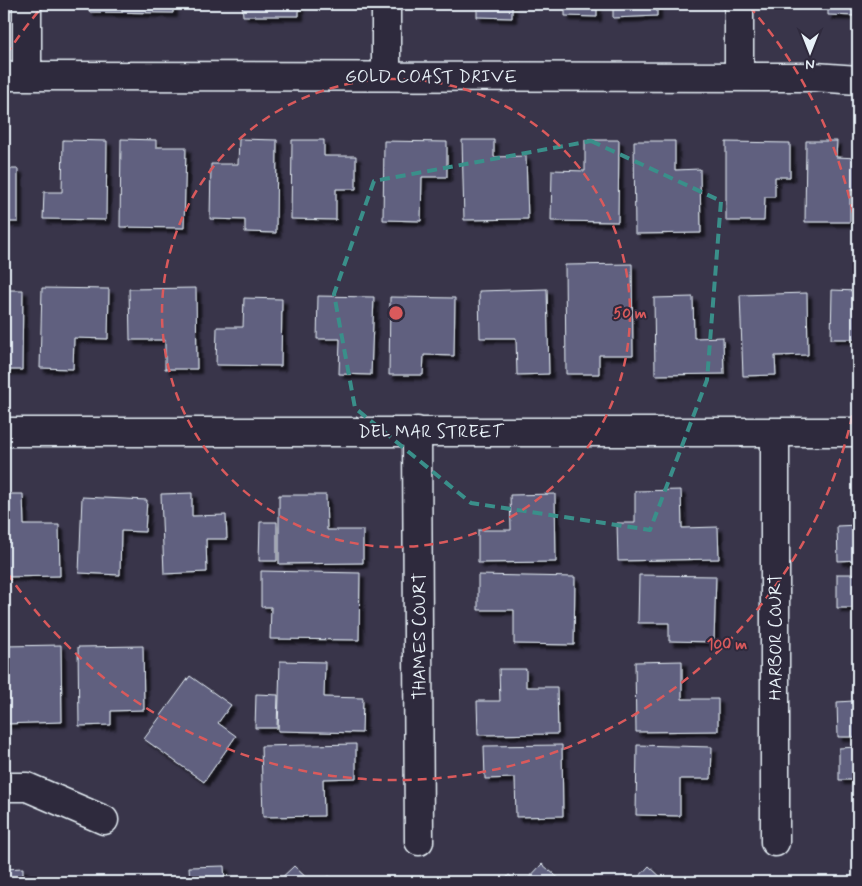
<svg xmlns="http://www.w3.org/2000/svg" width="862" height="886" font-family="Mynerve,sans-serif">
  <defs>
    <filter id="shadow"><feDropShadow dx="4.5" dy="4.5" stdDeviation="1" flood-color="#0009"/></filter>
  </defs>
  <rect width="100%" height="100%" fill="#39354a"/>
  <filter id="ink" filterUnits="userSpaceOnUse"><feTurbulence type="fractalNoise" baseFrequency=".02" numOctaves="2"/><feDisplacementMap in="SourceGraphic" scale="10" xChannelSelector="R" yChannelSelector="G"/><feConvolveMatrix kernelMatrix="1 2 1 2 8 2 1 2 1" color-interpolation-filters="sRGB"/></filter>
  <g filter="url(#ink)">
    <path fill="#60617f" stroke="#e8f1f8" filter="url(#shadow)" d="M 89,4 L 173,4 L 173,13 L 89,12 Z
      M 242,4 L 299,4 L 299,16 L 243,16 Z
      M 477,4 L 512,4 L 512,18 L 477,17 Z
      M 565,4 L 597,4 L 597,17 L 565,16 Z
      M 613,4 L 657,4 L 657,16 L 613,18 Z
      M 828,4 L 858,4 L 858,16 L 828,15 Z
      M 121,139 L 156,140 L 156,147 L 186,147 L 184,228 L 120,227 Z
      M 239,139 L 277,140 L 276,233 L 245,232 L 245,220 L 210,219 L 211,164 L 238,164 Z
      M 63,140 L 107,141 L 106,220 L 43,219 L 44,192 L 62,192 Z
      M 292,140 L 324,140 L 324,156 L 356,156 L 356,189 L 336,189 L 336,220 L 291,219 Z
      M 462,140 L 494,140 L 494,157 L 526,156 L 528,219 L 464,220 Z
      M 585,140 L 619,140 L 618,222 L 551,221 L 552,170 L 585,171 Z
      M 384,141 L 447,142 L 447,177 L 422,177 L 421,221 L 383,220 Z
      M 634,141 L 675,141 L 675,170 L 700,169 L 701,233 L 635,234 Z
      M 806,141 L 837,141 L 836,157 L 858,158 L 858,190 L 850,190 L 850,222 L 805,222 Z
      M 726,142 L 790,143 L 790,177 L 775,177 L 775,197 L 765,197 L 764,221 L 726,221 Z
      M 4,169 L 18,169 L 18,222 L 4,222 Z
      M 632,264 L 633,355 L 599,355 L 599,374 L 566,374 L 565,265 Z
      M 42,288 L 109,289 L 108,339 L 74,338 L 73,369 L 40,368 Z
      M 196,288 L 197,369 L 165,369 L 165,340 L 130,340 L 129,289 Z
      M 547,289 L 549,374 L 517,375 L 516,338 L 480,338 L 479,291 Z
      M 4,290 L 23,290 L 22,370 L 4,370 Z
      M 832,290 L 858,291 L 858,339 L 831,339 Z
      M 807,293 L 808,355 L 775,356 L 776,375 L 743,376 L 740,295 Z
      M 318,296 L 374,297 L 371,375 L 339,374 L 340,339 L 317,339 Z
      M 390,297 L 455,298 L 454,356 L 424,355 L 423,375 L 389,375 Z
      M 693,297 L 694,338 L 723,337 L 724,374 L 655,375 L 654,298 Z
      M 244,298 L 282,299 L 281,366 L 216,365 L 217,327 L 243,327 Z
      M 681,490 L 682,528 L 718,527 L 719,559 L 618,561 L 617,523 L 635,523 L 635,491 Z
      M 192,493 L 192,516 L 226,515 L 227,539 L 206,539 L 207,572 L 164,574 L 161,494 Z
      M 4,494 L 23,494 L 24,525 L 59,525 L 60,576 L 4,577 Z
      M 555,494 L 556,562 L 478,563 L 478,530 L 511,530 L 510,495 Z
      M 279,495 L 326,495 L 327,530 L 363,530 L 363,563 L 279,564 Z
      M 82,497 L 147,500 L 145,532 L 121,531 L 120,575 L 79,573 Z
      M 260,522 L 277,522 L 277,561 L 259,561 Z
      M 858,525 L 858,560 L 838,561 L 837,526 Z
      M 261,571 L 360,573 L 359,640 L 270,639 L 271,607 L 261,607 Z
      M 837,574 L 858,574 L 858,608 L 837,608 Z
      M 478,575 L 575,577 L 574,645 L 514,644 L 514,610 L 478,610 Z
      M 639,575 L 716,576 L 714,642 L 669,641 L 669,623 L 638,623 Z
      M 61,645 L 62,722 L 4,724 L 4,646 Z
      M 143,646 L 144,710 L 111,711 L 111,725 L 79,726 L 78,647 Z
      M 280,661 L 325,662 L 324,697 L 363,698 L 362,733 L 278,731 Z
      M 682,661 L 682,699 L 718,699 L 718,731 L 636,732 L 635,662 Z
      M 499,669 L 526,669 L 526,687 L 557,687 L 558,734 L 478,735 L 477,701 L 500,701 Z
      M 852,671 L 858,671 L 858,737 L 838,737 L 837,702 L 853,701 Z
      M 190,676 L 231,705 L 218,723 L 236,736 L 204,782 L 144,739 Z
      M 256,694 L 278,695 L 277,728 L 255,728 Z
      M 356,744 L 356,778 L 323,779 L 324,816 L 263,817 L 261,746 Z
      M 562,745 L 563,816 L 516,817 L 515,778 L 485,779 L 484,746 Z
      M 637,745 L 712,747 L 711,779 L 680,779 L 680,816 L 636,815 Z
      M 858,747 L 858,780 L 839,780 L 839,748 Z
      M 542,864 L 563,882 L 525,882 Z
      M 224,866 L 225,882 L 190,882 L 189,867 Z
      M 294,866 L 311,882 L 277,882 Z
      M 649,866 L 666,882 L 634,882 Z
      M 23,868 L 23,882 L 4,882 L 4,869 Z
      M 509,875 L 517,882 L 502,882 Z
      M 329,876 L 336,882 L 322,882 Z
      M 686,876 L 693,882 L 679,882 Z"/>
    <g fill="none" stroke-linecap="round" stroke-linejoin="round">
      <defs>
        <path id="street" d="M 27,4 L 27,76
          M 386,4 L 386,76
          M 739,4 L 739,77
          M 4,76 L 815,77 L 858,80
          M 417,431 L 419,841
          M 4,432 L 858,432
          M 775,432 L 775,842
          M 4,787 L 27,787 L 104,820"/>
      </defs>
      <use href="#street" stroke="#e8f1f8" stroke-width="31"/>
      <use href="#street" stroke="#2f2a3d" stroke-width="28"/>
    </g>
  </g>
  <path fill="none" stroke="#3a8f8a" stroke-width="4" stroke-dasharray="10 6" stroke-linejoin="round" d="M 591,141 L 721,201 L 707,380 L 650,530 L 471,503 L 355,408 L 334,294 L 374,181 Z"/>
  <g fill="none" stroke="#da5a5c" stroke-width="2.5" stroke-dasharray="9 6">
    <circle cx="396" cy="313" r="234"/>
    <path d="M858 386A468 468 0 0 1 6 571M6 55A468 468 0 0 1 43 6M749 6A468 468 0 0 1 858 240"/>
  </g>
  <g text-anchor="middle" stroke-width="4" stroke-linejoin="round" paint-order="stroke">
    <g font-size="18" fill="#e8f1f8" stroke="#2f2a3d">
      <text x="431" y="82">GOLD COAST DRIVE</text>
      <text x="431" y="437">DEL MAR STREET</text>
      <text transform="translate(419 636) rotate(-90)" y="6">THAMES COURT</text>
      <text transform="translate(775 637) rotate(-90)" y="6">HARBOR COURT</text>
    </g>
  </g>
  <circle cx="396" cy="313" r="8" fill="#da5a5c" stroke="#2f2a3d" stroke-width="2.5"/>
  <g font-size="15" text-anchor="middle" font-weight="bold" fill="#da5a5c" stroke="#2f2a3d" stroke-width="4" stroke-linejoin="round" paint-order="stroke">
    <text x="630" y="318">50 m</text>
    <text x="727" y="649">100 m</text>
  </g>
  <rect width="862" height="886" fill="none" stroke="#2f2a3d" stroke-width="20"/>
  <rect x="10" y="10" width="842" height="866" fill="none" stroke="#e8f1f8" stroke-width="2" filter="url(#ink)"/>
  <g transform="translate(810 52) rotate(180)" stroke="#2f2a3d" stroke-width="4" paint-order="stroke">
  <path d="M0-4L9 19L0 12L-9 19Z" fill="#e8f1f8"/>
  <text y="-8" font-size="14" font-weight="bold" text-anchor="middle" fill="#e8f1f8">N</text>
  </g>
</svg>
